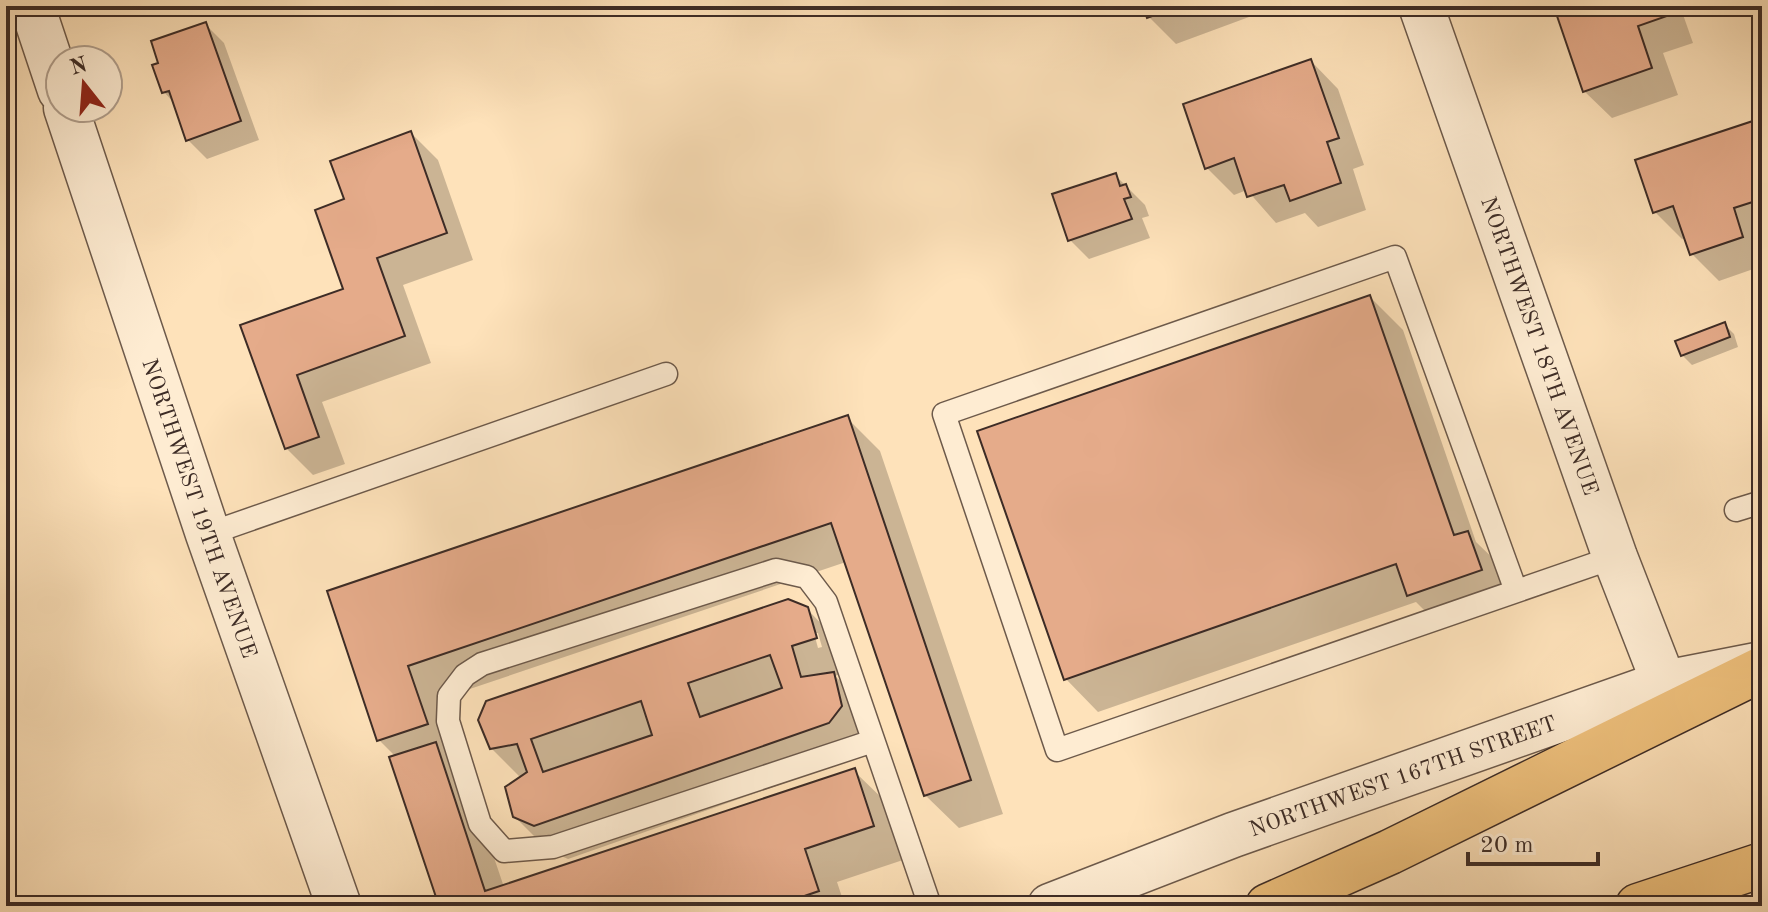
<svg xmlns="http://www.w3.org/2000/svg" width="1768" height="912" font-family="'Old Standard TT',serif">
  <rect width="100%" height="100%" fill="#fee2ba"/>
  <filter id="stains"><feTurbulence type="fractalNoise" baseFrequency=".0025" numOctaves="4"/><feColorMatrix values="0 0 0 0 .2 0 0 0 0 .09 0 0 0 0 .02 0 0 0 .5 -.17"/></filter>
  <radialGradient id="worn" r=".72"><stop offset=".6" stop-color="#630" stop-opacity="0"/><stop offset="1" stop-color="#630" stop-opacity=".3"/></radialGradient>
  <path fill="#0003" fill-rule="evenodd" d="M 1145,6 L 1279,6 L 1176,44 L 1149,17 Z
    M 1567,6 L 1680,6 L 1693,43 L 1663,53 L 1678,95 L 1612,118 L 1584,91 Z
    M 205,24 L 224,43 L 259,140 L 207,159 L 188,140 L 175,104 L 164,92 Z
    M 1311,61 L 1338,89 L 1364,165 L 1353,169 L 1366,210 L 1318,227 L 1305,213 L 1276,223 L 1247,190 L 1234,195 L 1207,168 Z
    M 1762,120 L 1762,266 L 1719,281 L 1692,254 L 1686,238 L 1682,239 L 1655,212 Z
    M 411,133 L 438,160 L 473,260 L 403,285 L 431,363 L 322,402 L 345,464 L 313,475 L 286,448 L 243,326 L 345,290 L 346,201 Z
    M 1115,175 L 1145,205 L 1149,216 L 1142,218 L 1150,238 L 1089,259 L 1070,240 L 1054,196 Z
    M 6,250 L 11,264 L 6,266 Z
    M 1370,297 L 1403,330 L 1476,542 L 1501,566 L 1514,603 L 1442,628 L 1416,602 L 1098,712 L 1065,678 Z
    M 1724,324 L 1734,334 L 1738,347 L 1692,365 L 1682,355 Z
    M 847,418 L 880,451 L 1003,814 L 959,828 L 925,795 L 846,562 L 440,699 L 504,887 L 854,771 L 888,804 L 906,859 L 837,882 L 845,906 L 441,906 L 396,757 L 379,740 L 329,593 Z
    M 807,609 L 840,643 L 849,671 L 835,676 L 867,707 L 862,756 L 568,859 L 548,850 L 514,816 L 521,778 L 491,748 ZM 814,633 L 818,633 L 822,647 L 818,648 Z"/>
  <path fill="#e5ab8a" stroke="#3d2c26" stroke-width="2" fill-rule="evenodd" d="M 1143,6 L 1180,6 L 1147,18 Z
    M 1564,6 L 1663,6 L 1667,16 L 1638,26 L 1652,68 L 1583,92 L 1557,16 L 1567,13 Z
    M 206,22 L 241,121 L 186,141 L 169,91 L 162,93 L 152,65 L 158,63 L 151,41 Z
    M 1311,59 L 1339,138 L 1327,142 L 1341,183 L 1290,201 L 1284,185 L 1247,197 L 1234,158 L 1205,169 L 1183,104 Z
    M 1762,118 L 1762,199 L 1734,208 L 1743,237 L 1690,255 L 1673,206 L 1653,213 L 1635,160 Z
    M 411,131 L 447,233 L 377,258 L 405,336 L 297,375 L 319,437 L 285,449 L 240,325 L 343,289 L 315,210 L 344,199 L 330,161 Z
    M 1116,173 L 1120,186 L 1126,184 L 1131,197 L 1124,199 L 1132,219 L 1068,241 L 1052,194 Z
    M 1370,295 L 1454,535 L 1468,531 L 1482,570 L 1407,596 L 1396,564 L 1064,680 L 977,431 Z
    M 1725,322 L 1730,337 L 1681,356 L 1675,341 Z
    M 848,415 L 971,780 L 924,796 L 831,523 L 408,666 L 428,724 L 377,741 L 327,591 Z
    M 788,599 L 808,607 L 817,638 L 792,646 L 801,677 L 834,672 L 842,706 L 829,723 L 534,826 L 513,817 L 505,787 L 527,772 L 517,744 L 490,749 L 478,720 L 486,701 ZM 770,655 L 782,688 L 700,717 L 688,683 ZM 641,701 L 652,735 L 543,772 L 531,739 Z
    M 436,742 L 485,891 L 855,768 L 874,826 L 805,849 L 819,891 L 775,906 L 439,906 L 389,757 Z"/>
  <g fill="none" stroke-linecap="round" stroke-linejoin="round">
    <defs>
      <path id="service" d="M 1736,510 L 1762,502
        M 208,534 L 666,374
        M 1516,591 L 1395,257 L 944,414 L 1057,750 L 1615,557
        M 873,741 L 553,847 L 504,851 L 480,824 L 448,721 L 449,696 L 465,675 L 482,664 L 776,570 L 807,577 L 826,602 L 930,906"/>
      <g id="minor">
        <path d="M 32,6 L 60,90"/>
        <path id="s1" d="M 1421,6 L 1615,557 L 1664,683"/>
        <path id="s2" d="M 66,108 L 208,534 L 339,906"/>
      </g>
      <g id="tertiary">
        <path id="s3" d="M 1050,906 L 1233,835 L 1664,683 L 1756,665"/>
      </g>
      <path id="motorway" d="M 1268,906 L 1390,852 L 1762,669
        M 1638,906 L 1762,865"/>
    </defs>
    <use href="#service" stroke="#6d5a4b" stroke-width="25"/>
    <use href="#minor" stroke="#6d5a4b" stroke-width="47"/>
    <use href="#tertiary" stroke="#6d5a4b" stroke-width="47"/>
    <use href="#motorway" stroke="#3d2c26" stroke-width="47"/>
    <use href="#service" stroke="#feecd2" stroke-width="22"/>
    <use href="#minor" stroke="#feecd2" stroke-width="44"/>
    <use href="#tertiary" stroke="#feecd2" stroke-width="44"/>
    <use href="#motorway" stroke="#efc17d" stroke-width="44"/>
  </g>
  <g text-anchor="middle" stroke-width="6" stroke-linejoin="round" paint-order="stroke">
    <g font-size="22" fill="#3d2c26" stroke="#feecd2">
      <text dy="8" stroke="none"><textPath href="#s1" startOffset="360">NORTHWEST 18TH AVENUE</textPath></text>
      <text dy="8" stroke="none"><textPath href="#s2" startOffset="422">NORTHWEST 19TH AVENUE</textPath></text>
      <text dy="8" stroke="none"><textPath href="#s3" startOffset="376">NORTHWEST 167TH STREET</textPath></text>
    </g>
  </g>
  <rect width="1768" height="912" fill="none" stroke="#fee2ba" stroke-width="32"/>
  <rect x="8" y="8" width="1752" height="896" fill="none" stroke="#3d2c26" stroke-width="4"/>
  <rect x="16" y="16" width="1736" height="880" fill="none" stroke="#3d2c26" stroke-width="2"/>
  <g transform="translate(84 84) rotate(343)"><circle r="38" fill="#feecd2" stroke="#b19f8d" stroke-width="2"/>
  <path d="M0-6L14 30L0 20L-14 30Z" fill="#8f2418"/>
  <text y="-12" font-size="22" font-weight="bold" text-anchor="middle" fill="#3d2c26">N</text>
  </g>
  <path d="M1468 852v12h130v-12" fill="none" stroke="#3d2c26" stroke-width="4"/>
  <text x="1480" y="852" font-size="24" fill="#3d2c26" stroke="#feecd2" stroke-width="6" paint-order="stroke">20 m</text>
  <rect width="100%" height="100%" filter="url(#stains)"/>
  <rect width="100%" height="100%" fill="url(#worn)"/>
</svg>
